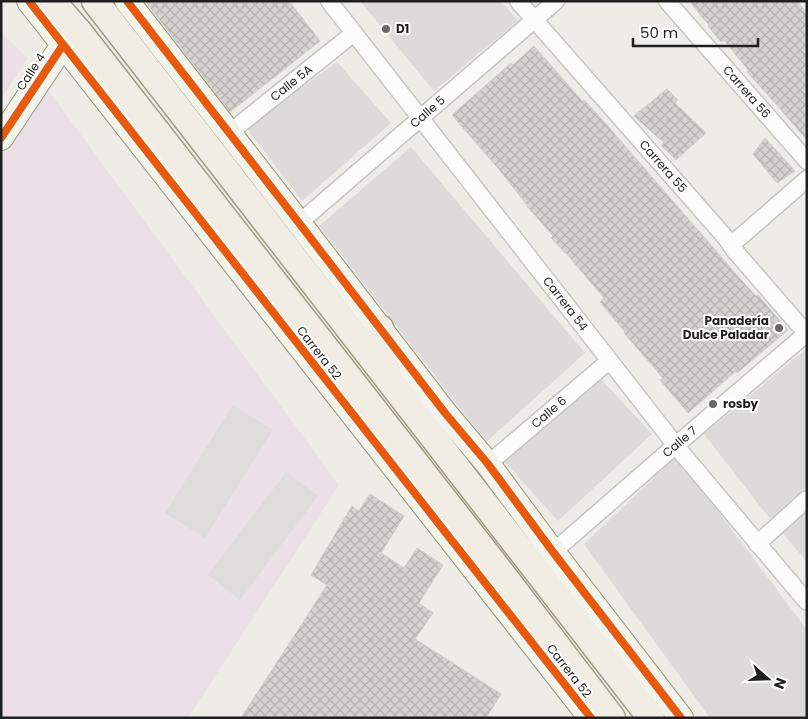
<svg xmlns="http://www.w3.org/2000/svg" width="808" height="719" font-family="Poppins,sans-serif">
  <defs>
    <pattern id="building-cross-hatch" width="8" height="8" patternUnits="userSpaceOnUse" patternTransform="scale(1.25)"><rect width="8" height="8" fill="#d4d2ce"/><path d="M0 0l8 8M0 8l8-8" fill="none" stroke="#b6b4b0"/></pattern>
  </defs>
  <rect width="100%" height="100%" fill="#edece7"/>
  <path fill="#dcdbd9" d="M 360,1 L 501,1 L 518,21 L 434,91 Z
    M 337,62 L 391,123 L 302,201 L 246,127 Z
    M 411,147 L 585,353 L 486,442 L 319,226 Z
    M 807,348 L 807,487 L 770,519 L 704,434 Z
    M 601,379 L 652,434 L 558,521 L 504,461 Z
    M 677,456 L 807,630 L 807,718 L 710,718 L 584,544 Z
    M 807,506 L 807,562 L 779,529 Z"/>
  <path fill="#ebe0e5" d="M 1,33 L 28,58 L 1,99 Z
    M 42,82 L 339,485 L 188,718 L 1,718 L 1,146 Z"/>
  <path fill="#dedddb" d="M 233,405 L 273,430 L 205,538 L 165,513 Z
    M 286,472 L 318,496 L 240,600 L 208,575 Z"/>
  <path fill="url(#building-cross-hatch)" stroke="#d0cdc8" d="M 145,1 L 289,1 L 320,41 L 230,112 Z
    M 689,1 L 797,1 L 807,13 L 807,140 L 775,103 L 747,72 L 749,71 L 724,40 L 721,42 L 708,26 L 709,25 Z
    M 534,46 L 583,102 L 584,100 L 599,116 L 743,282 L 756,296 L 758,295 L 788,330 L 737,373 L 736,371 L 688,413 L 660,380 L 663,378 L 624,333 L 625,332 L 600,302 L 604,298 L 565,252 L 564,252 L 551,238 L 553,236 L 527,206 L 527,205 L 502,173 L 452,115 L 511,63 L 513,65 Z
    M 667,89 L 678,100 L 675,103 L 706,133 L 676,160 L 661,145 L 664,143 L 634,116 Z
    M 765,138 L 795,171 L 777,183 L 753,154 Z
    M 370,494 L 404,516 L 381,553 L 404,568 L 417,548 L 443,565 L 419,603 L 433,613 L 415,639 L 501,694 L 486,718 L 241,718 L 327,585 L 311,575 L 352,506 L 359,511 Z"/>
  <g fill="none" stroke-linecap="round" stroke-linejoin="round">
    <defs>
      <g id="street">
        <path id="s1" d="M 329,1 L 681,452 L 807,602"/>
        <path id="s2" d="M 518,1 L 725,237 L 735,251 L 806,333"/>
        <path id="s3" d="M 667,1 L 807,161"/>
        <path id="s4" d="M 229,133 L 354,33"/>
        <path id="s5" d="M 299,223 L 556,1"/>
        <path d="M 731,245 L 807,179"/>
        <path id="s6" d="M 488,464 L 609,361"/>
        <path d="M 757,544 L 807,499"/>
        <path id="s7" d="M 553,552 L 668,452 L 807,333"/>
      </g>
      <path id="secondary" d="M 29,1 L 591,718
        M 127,1 L 299,223 L 445,413 L 488,464 L 553,552 L 681,718
        M 1,138 L 63,45"/>
      <path id="primary" d="M 52,1 L 79,32 L 492,561 L 612,718
        M 95,1 L 651,718
        M 380,328 L 388,376"/>
    </defs>
    <use href="#street" stroke="#c6c6c3" stroke-width="19"/>
    <use href="#secondary" stroke="#94987e" stroke-width="26"/>
    <use href="#primary" stroke="#a39b83" stroke-width="29"/>
    <use href="#street" stroke="#fcfcfb" stroke-width="16"/>
    <use href="#secondary" stroke="#f2f3ea" stroke-width="24"/>
    <use href="#primary" stroke="#f1ede4" stroke-width="26"/>
    <defs>
      <path id="cycleway" d="M 29,1 L 591,718
        M 127,1 L 299,223 L 445,413 L 488,464 L 553,552 L 681,718
        M 1,138 L 63,45"/>
    </defs>
    <use href="#cycleway" stroke="#fff" stroke-width="11"/>
    <use href="#cycleway" stroke="#e8590c" stroke-width="8"/>
  </g>
  <g fill="#676765" stroke="#fff" stroke-width="2">
    <circle cx="386" cy="29" r="5"/>
    <circle cx="779" cy="328" r="5"/>
    <circle cx="713" cy="404" r="5"/>
  </g>
  <g text-anchor="middle" stroke-width="4" stroke-linejoin="round" paint-order="stroke">
    <g font-size="12" font-weight="bold" fill="#1f1f1f" stroke="#fff" text-anchor="start">
      <text x="396" y="33">D1</text>
      <text x="769" y="325" text-anchor="end">Panadería<tspan x="769" dy="14">Dulce Paladar</tspan></text>
      <text x="723" y="408">rosby</text>
    </g>
    <g font-size="12" fill="#1f1f1f" stroke="#fff">
      <text transform="translate(31 72) rotate(-57)" y="4">Calle 4</text>
      <text dy="4" stroke="none"><textPath href="#s4" startOffset="80">Calle 5A</textPath></text>
      <text dy="4" stroke="none"><textPath href="#s3" startOffset="121">Carrera 56</textPath></text>
      <text dy="4" stroke="none"><textPath href="#s5" startOffset="170">Calle 5</textPath></text>
      <text dy="4" stroke="none"><textPath href="#s2" startOffset="220">Carrera 55</textPath></text>
      <text dy="4" stroke="none"><textPath href="#s1" startOffset="384">Carrera 54</textPath></text>
      <text transform="translate(319 353) rotate(52)" y="4">Carrera 52</text>
      <text dy="4" stroke="none"><textPath href="#s6" startOffset="80">Calle 6</textPath></text>
      <text dy="4" stroke="none"><textPath href="#s7" startOffset="168">Calle 7</textPath></text>
      <text transform="translate(569 671) rotate(52)" y="4">Carrera 52</text>
    </g>
  </g>
  <rect width="808" height="719" fill="none" stroke="#1f1f1f" stroke-width="5"/>
  <g transform="translate(768 679) rotate(110)" stroke="#ffffff" stroke-width="4" paint-order="stroke">
  <path d="M0-4L9 19L0 12L-9 19Z" fill="#1f1f1f"/>
  <text y="-8" font-size="14" font-weight="bold" text-anchor="middle" fill="#1f1f1f">N</text>
  </g>
  <path d="M633 38v8h125v-8" fill="none" stroke="#1f1f1f" stroke-width="2.5"/>
  <text x="640" y="38" font-size="15" fill="#1f1f1f" stroke="#ffffff" stroke-width="4" paint-order="stroke">50 m</text>
</svg>
